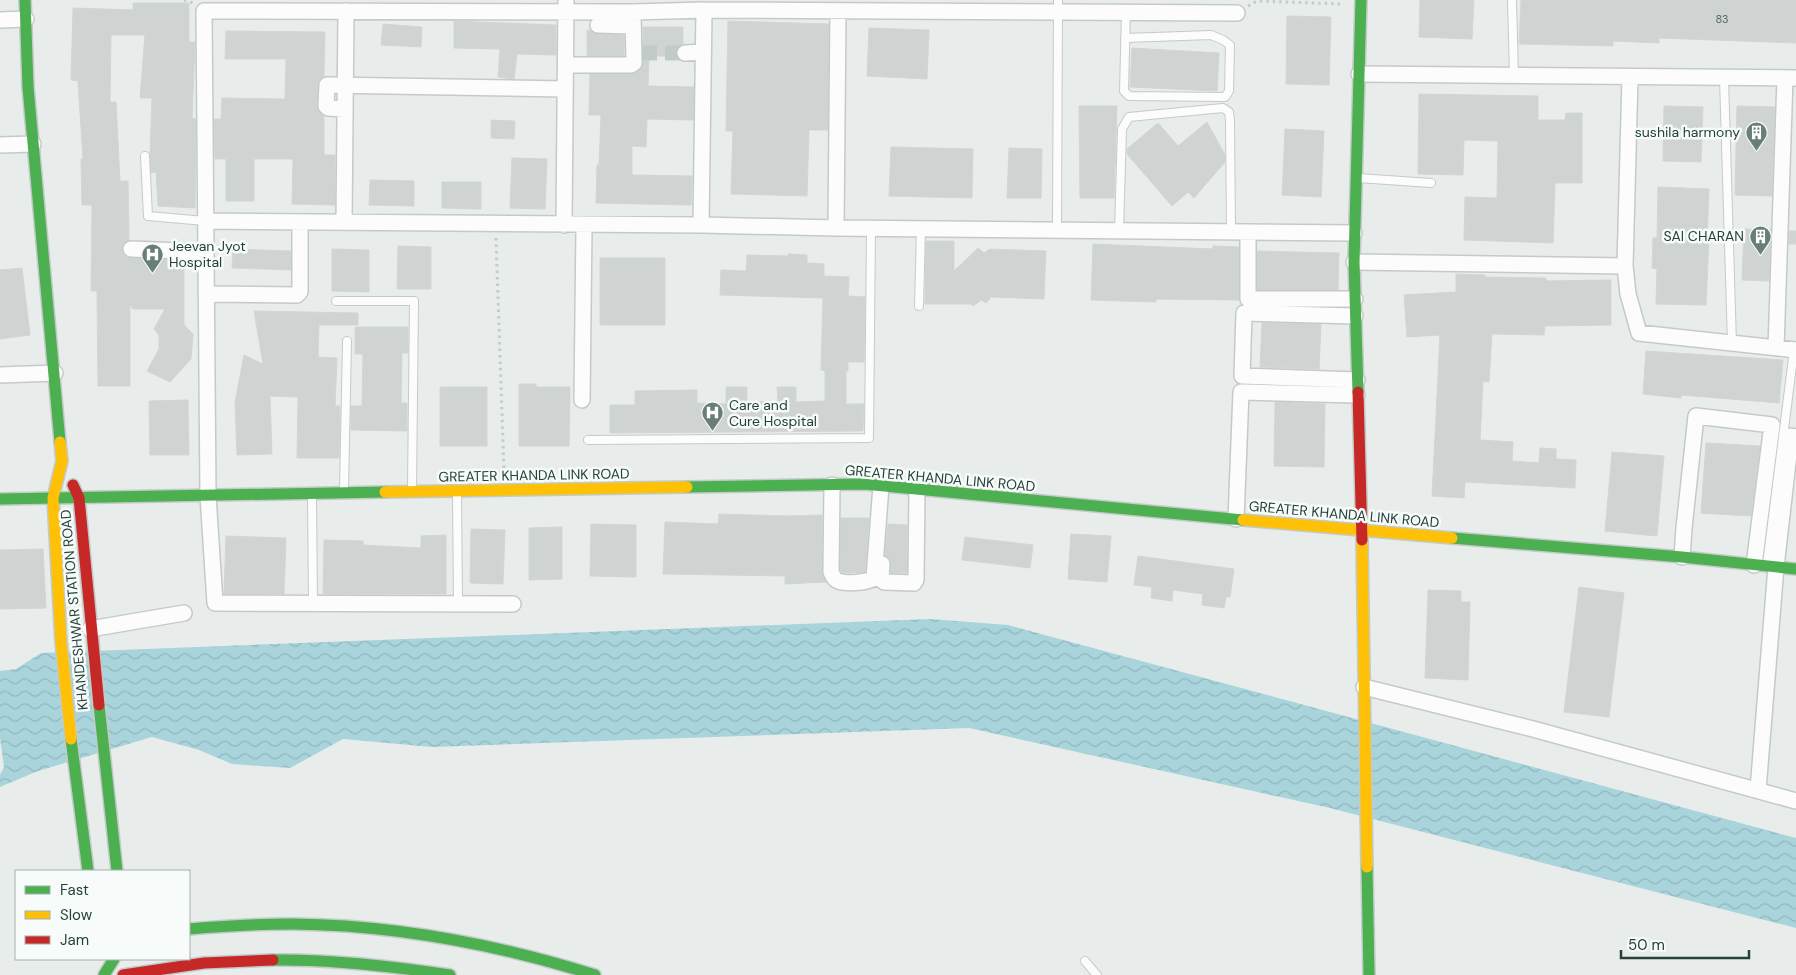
<svg xmlns="http://www.w3.org/2000/svg" width="1796" height="975" font-family="'DM Sans',sans-serif">
  <defs>
    <pattern id="water-waves" width="16" height="10" patternUnits="userSpaceOnUse" patternTransform="scale(1.25)"><rect width="16" height="10" fill="#a9d4db"/><path d="M0 5q4-4 8 0t8 0" fill="none" stroke="#91b7bd"/></pattern>
  </defs>
  <rect width="100%" height="100%" fill="#e8edeb"/>
  <path fill="url(#water-waves)" d="M 930,619 L 1008,625 L 1796,838 L 1796,928 L 1330,808 L 969,728 L 432,747 L 343,739 L 290,768 L 232,764 L 199,750 L 152,737 L 38,771 L 0,787 L 0,775 L 4,767 L 0,738 L 0,671 L 16,669 L 41,653 Z"/>
  <path fill="#cfd4d2" stroke="#d1d6d4" d="M 1420,0 L 1474,0 L 1472,39 L 1419,37 Z
    M 1521,0 L 1796,0 L 1796,43 L 1659,38 L 1659,43 L 1613,41 L 1613,46 L 1519,44 Z
    M 133,3 L 189,3 L 189,42 L 195,42 L 192,118 L 196,119 L 195,208 L 158,206 L 156,172 L 151,173 L 150,155 L 152,98 L 140,98 L 145,35 L 111,35 L 110,102 L 116,102 L 120,181 L 128,181 L 129,240 L 123,244 L 123,253 L 126,257 L 131,258 L 184,261 L 184,325 L 193,334 L 191,359 L 170,382 L 147,371 L 159,349 L 159,335 L 154,329 L 165,309 L 133,309 L 130,305 L 130,386 L 98,386 L 97,291 L 91,291 L 92,205 L 82,205 L 81,159 L 83,159 L 78,81 L 71,80 L 73,8 L 133,10 Z
    M 1287,16 L 1331,17 L 1329,85 L 1286,84 Z
    M 454,21 L 556,25 L 556,55 L 517,54 L 514,79 L 498,77 L 500,49 L 454,48 Z
    M 728,21 L 829,24 L 828,130 L 809,130 L 807,196 L 731,194 L 733,131 L 726,131 Z
    M 383,24 L 422,27 L 421,47 L 381,45 Z
    M 643,27 L 683,27 L 683,44 L 677,48 L 676,56 L 649,56 L 648,86 L 694,87 L 693,120 L 647,119 L 646,147 L 632,146 L 632,175 L 692,176 L 691,205 L 596,203 L 597,165 L 599,165 L 601,115 L 589,115 L 590,74 L 631,74 L 640,70 L 643,63 Z
    M 869,28 L 929,30 L 927,79 L 867,76 Z
    M 587,30 L 590,30 L 598,34 L 624,35 L 624,56 L 587,56 Z
    M 226,31 L 325,32 L 324,76 L 319,80 L 318,84 L 317,106 L 319,112 L 324,116 L 324,155 L 335,155 L 335,205 L 292,204 L 293,159 L 254,159 L 254,201 L 226,201 L 226,159 L 215,159 L 214,119 L 221,119 L 222,98 L 285,99 L 286,59 L 225,59 Z
    M 1132,48 L 1219,53 L 1217,91 L 1130,87 Z
    M 1419,94 L 1538,96 L 1538,120 L 1565,120 L 1566,113 L 1582,113 L 1582,183 L 1555,183 L 1553,243 L 1464,240 L 1465,197 L 1497,198 L 1498,141 L 1464,140 L 1463,175 L 1418,174 Z
    M 1079,106 L 1117,106 L 1114,198 L 1080,198 Z
    M 1664,106 L 1703,107 L 1701,162 L 1663,161 Z
    M 1737,106 L 1775,107 L 1772,196 L 1735,195 Z
    M 491,120 L 515,121 L 514,139 L 491,138 Z
    M 1207,122 L 1225,155 L 1225,162 L 1194,198 L 1188,192 L 1172,206 L 1127,154 L 1127,149 L 1158,123 L 1178,146 Z
    M 1285,129 L 1324,131 L 1321,197 L 1282,195 Z
    M 891,147 L 973,149 L 972,198 L 889,196 Z
    M 1009,148 L 1042,149 L 1041,198 L 1007,198 Z
    M 512,158 L 547,159 L 545,209 L 510,208 Z
    M 370,180 L 414,181 L 414,206 L 369,205 Z
    M 442,182 L 481,182 L 481,209 L 442,208 Z
    M 1658,187 L 1709,189 L 1707,240 L 1709,240 L 1706,305 L 1656,304 L 1657,269 L 1652,268 L 1653,238 L 1657,238 Z
    M 1744,229 L 1771,230 L 1769,281 L 1742,280 Z
    M 1789,231 L 1796,231 L 1796,244 L 1789,244 Z
    M 926,241 L 954,241 L 954,271 L 978,248 L 984,253 L 990,249 L 1046,251 L 1044,299 L 991,297 L 986,303 L 981,300 L 973,306 L 971,304 L 925,304 Z
    M 1093,244 L 1213,249 L 1213,246 L 1239,247 L 1239,300 L 1156,299 L 1156,302 L 1091,300 Z
    M 398,246 L 431,247 L 431,289 L 397,289 Z
    M 233,249 L 291,251 L 291,270 L 232,268 Z
    M 332,249 L 369,250 L 369,292 L 332,291 Z
    M 1257,251 L 1339,253 L 1338,290 L 1257,290 Z
    M 788,254 L 807,255 L 807,263 L 824,264 L 824,276 L 849,277 L 848,296 L 865,297 L 864,362 L 848,362 L 848,371 L 846,371 L 846,404 L 864,404 L 863,431 L 610,433 L 610,405 L 635,405 L 635,391 L 697,390 L 697,403 L 726,404 L 726,387 L 747,387 L 747,402 L 778,401 L 777,387 L 796,387 L 796,402 L 825,401 L 825,371 L 821,370 L 823,298 L 720,295 L 721,270 L 746,271 L 747,255 L 788,256 Z
    M 600,258 L 665,258 L 665,325 L 600,325 Z
    M 22,268 L 30,335 L 0,339 L 0,270 Z
    M 1456,274 L 1485,275 L 1485,277 L 1546,278 L 1546,281 L 1611,280 L 1611,325 L 1545,326 L 1544,335 L 1492,334 L 1489,382 L 1483,381 L 1480,440 L 1513,442 L 1512,461 L 1539,463 L 1540,448 L 1556,449 L 1556,459 L 1576,460 L 1575,488 L 1465,482 L 1464,498 L 1432,496 L 1440,335 L 1407,337 L 1404,295 L 1456,292 Z
    M 254,311 L 358,313 L 358,325 L 319,325 L 318,357 L 337,358 L 335,406 L 340,406 L 339,458 L 297,458 L 298,397 L 270,396 L 272,454 L 237,455 L 235,402 L 244,355 L 263,364 Z
    M 1262,323 L 1321,324 L 1319,369 L 1260,367 Z
    M 355,327 L 408,327 L 408,353 L 402,353 L 401,403 L 407,403 L 407,431 L 351,430 L 351,406 L 362,406 L 363,354 L 355,354 Z
    M 1646,351 L 1783,360 L 1779,403 L 1681,395 L 1681,398 L 1643,394 Z
    M 519,384 L 536,384 L 536,387 L 570,387 L 569,446 L 519,446 Z
    M 440,387 L 487,387 L 487,446 L 440,446 Z
    M 188,400 L 189,455 L 150,455 L 149,401 Z
    M 1275,402 L 1325,404 L 1324,467 L 1274,466 Z
    M 1706,443 L 1760,446 L 1751,516 L 1701,513 Z
    M 1612,452 L 1664,456 L 1657,536 L 1605,531 Z
    M 719,514 L 789,516 L 822,515 L 822,572 L 826,582 L 785,584 L 785,576 L 663,574 L 665,522 L 718,524 Z
    M 841,518 L 869,518 L 865,572 L 848,573 L 842,572 L 840,570 Z
    M 591,524 L 636,525 L 636,577 L 590,576 Z
    M 888,524 L 907,525 L 907,573 L 891,573 L 891,560 L 885,555 Z
    M 562,527 L 562,579 L 529,580 L 529,528 Z
    M 471,529 L 505,530 L 503,584 L 470,583 Z
    M 1071,534 L 1111,536 L 1107,582 L 1068,579 Z
    M 446,535 L 446,594 L 323,594 L 324,540 L 363,541 L 363,545 L 421,548 L 421,536 Z
    M 226,536 L 286,538 L 284,594 L 224,594 Z
    M 965,537 L 1033,545 L 1030,568 L 962,560 Z
    M 43,549 L 46,608 L 0,609 L 0,550 Z
    M 1138,556 L 1234,569 L 1230,597 L 1226,597 L 1224,608 L 1202,605 L 1203,594 L 1173,590 L 1172,601 L 1151,598 L 1152,587 L 1134,585 Z
    M 1579,587 L 1624,593 L 1609,717 L 1564,712 Z
    M 1428,590 L 1461,591 L 1461,602 L 1470,602 L 1468,680 L 1425,678 Z"/>
  <g fill="none" stroke-linecap="round" stroke-linejoin="round">
    <path stroke="#c1cbc8" stroke-width="15" stroke-dasharray="15 8" stroke-linecap="butt" d="M 642,53 L 685,53"/>
    <defs>
      <path id="lane" d="M 1512,1 L 1514,76
        M 1125,38 L 1211,35 L 1223,40 L 1230,45 L 1229,91 L 1225,97 L 1129,96 L 1124,91 L 1126,12
        M 1724,78 L 1732,344
        M 145,156 L 148,216 L 205,221
        M 1358,178 L 1431,183
        M 1057,230 L 1058,0
        M 1119,231 L 1122,129 L 1129,117 L 1223,108 L 1229,112 L 1230,121 L 1231,232
        M 336,301 L 414,301 L 412,490
        M 919,306 L 921,228
        M 588,440 L 869,438 L 871,228
        M 344,491 L 347,341
        M 457,493 L 458,604
        M 312,496 L 313,603
        M 1767,564 L 1794,350
        M 1085,961 L 1097,975"/>
      <path id="street" d="M 0,20 L 26,19
        M 598,25 L 633,26
        M 685,53 L 703,52
        M 566,65 L 631,65 L 634,63 L 633,12
        M 1359,74 L 1796,78
        M 345,109 L 328,108 L 326,106 L 327,85 L 565,89
        M 0,145 L 33,144
        M 205,221 L 701,225 L 836,228 L 1354,233
        M 344,222 L 346,11
        M 564,225 L 566,0
        M 701,225 L 704,10
        M 836,228 L 838,12
        M 1248,232 L 1248,299 L 1355,299
        M 131,249 L 206,252
        M 1354,262 L 1625,266 L 1630,77
        M 1625,266 L 1628,294 L 1639,333 L 1796,350
        M 206,294 L 297,295 L 300,292 L 300,222
        M 1355,316 L 1244,313 L 1242,376 L 1357,380
        M 1776,348 L 1785,78
        M 0,375 L 55,373
        M 582,400 L 584,225
        M 832,485 L 831,572 C 832,574 833,577 835,579 C 840,585 868,583 874,578 L 881,486
        M 1236,519 L 1241,392 L 1357,395
        M 1682,557 L 1684,528 L 1696,416 L 1772,425 L 1754,565
        M 882,564 L 881,579 L 884,582 L 914,583 L 916,580 L 917,489
        M 513,604 L 215,603 L 208,496 L 204,11 L 633,12 L 704,10 L 1237,13
        M 90,629 L 184,613
        M 1364,687 L 1533,729 L 1796,801
        M 1758,790 L 1776,567 L 1791,436 L 1796,437"/>
      <path id="fast" d="M 25,0 L 28,87 L 60,442
        M 1358,392 L 1354,262 L 1361,0
        M 687,487 L 864,484 L 1243,520
        M 0,499 L 385,492
        M 1452,538 L 1682,557 L 1796,569
        M 99,705 L 117,871
        M 71,739 L 88,871
        M 1367,867 L 1369,975
        M 189,929 C 223,926 257,924 292,924 C 396,925 496,944 595,975
        M 273,960 C 332,959 391,966 450,975
        M 104,975 L 114,959"/>
      <path id="slow" d="M 60,442 L 62,461 L 53,498 L 61,642 L 71,739
        M 385,492 L 687,487
        M 1243,520 L 1452,538
        M 1362,540 L 1367,867"/>
      <path id="jam" d="M 1358,392 L 1362,540
        M 73,485 L 79,498 L 99,705
        M 123,975 L 204,963 L 273,960"/>
    </defs>
    <use href="#lane" stroke="#c5cac8" stroke-width="10"/>
    <use href="#street" stroke="#c5cac8" stroke-width="18"/>
    <use href="#fast" stroke="#c3cbc8" stroke-width="14"/>
    <use href="#slow" stroke="#c3cbc8" stroke-width="14"/>
    <use href="#jam" stroke="#c3cbc8" stroke-width="14"/>
    <path stroke="#c3ccca" stroke-width="3" stroke-dasharray="2.5 4" stroke-linecap="butt" d="M 184,0 L 193,3
      M 1248,6 L 1257,1 L 1343,4
      M 496,238 L 504,472"/>
    <use href="#lane" stroke="#fcfcfc" stroke-width="8"/>
    <use href="#street" stroke="#fcfcfc" stroke-width="15"/>
    <use href="#fast" stroke="#4caf50" stroke-width="11"/>
    <use href="#slow" stroke="#ffc107" stroke-width="11"/>
    <use href="#jam" stroke="#c62828" stroke-width="11"/>
  </g>
  <defs>
    <symbol id="building-pin" viewBox="-11 -11 22 30"><path d="M0 17L-7.5 6A9.5 9.5 0 1 1 7.5 6Z" fill="#697e78" stroke="#f7fbf9"/><path d="M-4-6H4V6H1V3H-1V6H-4ZM-2.5-4.3h1.7v1.8h-1.7ZM.8-4.3h1.7v1.8H.8ZM-2.5-1h1.7V.8h-1.7ZM.8-1h1.7V.8H.8Z" fill="#fff"/></symbol>
    <symbol id="hospital-pin" viewBox="-11 -11 22 30"><path d="M0 17L-7.5 6A9.5 9.5 0 1 1 7.5 6Z" fill="#697e78" stroke="#f7fbf9"/><path d="M-5-5h3v3.5h4V-5h3V5h-3V1.5h-4V5h-3Z" fill="#fff"/></symbol>
  </defs>
  <g fill-rule="evenodd">
    <use href="#building-pin" x="1744" y="120" width="25" height="34"/>
    <use href="#building-pin" x="1748" y="224" width="25" height="34"/>
    <use href="#hospital-pin" x="140" y="242" width="25" height="34"/>
    <use href="#hospital-pin" x="700" y="400" width="25" height="34"/>
  </g>
  <g text-anchor="middle" stroke-width="5" stroke-linejoin="round" paint-order="stroke">
    <g font-size="11" fill="#506761">
      <text x="1722" y="23">83</text>
    </g>
    <g font-size="14" fill="#24423a" stroke="#f7fbf9" text-anchor="end">
      <text x="1740" y="137">sushila harmony</text>
      <text x="1744" y="241">SAI CHARAN</text>
      <text x="169" y="251" text-anchor="start">Jeevan Jyot<tspan x="169" dy="16">Hospital</tspan></text>
      <text x="729" y="410" text-anchor="start">Care and<tspan x="729" dy="16">Cure Hospital</tspan></text>
    </g>
    <g font-size="14" fill="#24423a" stroke="#f7fbf9">
      <text transform="translate(534 475) rotate(-1)" y="5">GREATER KHANDA LINK ROAD</text>
      <text transform="translate(940 478) rotate(5)" y="5">GREATER KHANDA LINK ROAD</text>
      <text transform="translate(1344 514) rotate(5)" y="5">GREATER KHANDA LINK ROAD</text>
      <text transform="translate(74 610) rotate(-95)" y="5">KHANDESHWAR STATION ROAD</text>
    </g>
  </g>
  <rect x="15" y="870" width="175" height="90" fill="#f7fbf9" stroke="#a3b1ad"/>
  <rect x="25" y="886" width="25" height="8" fill="#4caf50" stroke="#a3b1ad"/>
  <text x="60" y="895" font-size="15" fill="#24423a">Fast</text>
  <rect x="25" y="911" width="25" height="8" fill="#ffc107" stroke="#a3b1ad"/>
  <text x="60" y="920" font-size="15" fill="#24423a">Slow</text>
  <rect x="25" y="936" width="25" height="8" fill="#c62828" stroke="#a3b1ad"/>
  <text x="60" y="945" font-size="15" fill="#24423a">Jam</text>
  <path d="M1621 950v8h128v-8" fill="none" stroke="#24423a" stroke-width="2.5"/>
  <text x="1628" y="950" font-size="15" fill="#24423a" stroke="#f7fbf9" stroke-width="4" paint-order="stroke">50 m</text>
</svg>
